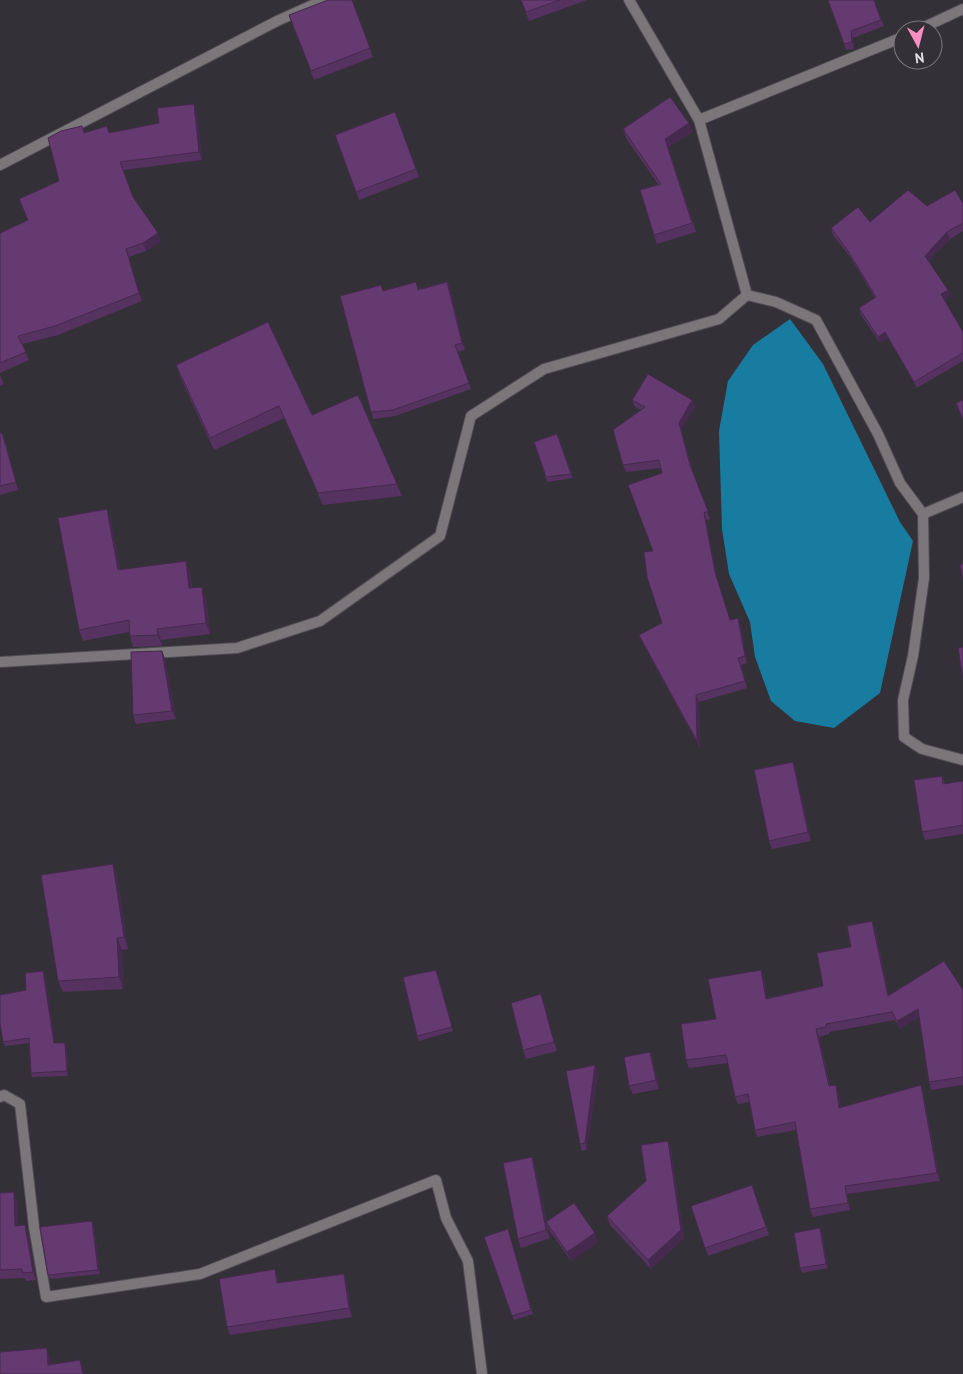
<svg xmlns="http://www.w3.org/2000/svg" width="963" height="1374" font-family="'PT Sans',sans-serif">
  <rect width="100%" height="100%" fill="#343038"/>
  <path fill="#177c9f" d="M 790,319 L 823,364 L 900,522 L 913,541 L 880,693 L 834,728 L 795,721 L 771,701 L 755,657 L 750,622 L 729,574 L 722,529 L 719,431 L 728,381 L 753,345 Z"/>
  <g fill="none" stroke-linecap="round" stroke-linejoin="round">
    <defs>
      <path id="minor" d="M 918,30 L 963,9
        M 699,120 L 903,37
        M 0,165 L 277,21 L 324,0
        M 747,295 L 776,302 L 816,320 L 878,434 L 900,483 L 923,514 L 963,497
        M 923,514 L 924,578 L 913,656 L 903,700 L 904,737 L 922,749 L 963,760
        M 0,662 L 237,648 L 320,621 L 440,536 L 471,416 L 544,369 L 719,319 L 747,295 L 699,120 L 629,0
        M 0,1097 L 4,1095 L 20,1104 L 34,1227 L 46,1297 L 200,1274 L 436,1180 L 446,1218 L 468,1261 L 482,1374"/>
    </defs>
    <use href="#minor" stroke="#504c54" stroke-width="12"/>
    <use href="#minor" stroke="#7a767a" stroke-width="10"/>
  </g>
  <path fill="#563260" d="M 352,0 L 373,57 L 314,80 L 289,15 Z
    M 521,0 L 587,0 L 529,21 Z
    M 828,0 L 874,0 L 884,26 L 853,38 L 854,49 L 846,50 Z
    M 197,112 L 202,160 L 123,170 L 133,197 L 161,241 L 146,251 L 129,257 L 142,301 L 58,335 L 22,344 L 29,360 L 0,373 L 0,233 L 28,220 L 19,199 L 59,181 L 85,133 L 109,133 L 159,123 Z
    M 395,112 L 419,177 L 359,200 L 335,135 Z
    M 689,123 L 692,132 L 668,148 L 696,232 L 657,244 L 654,235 L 658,184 L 626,138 L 623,129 Z
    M 963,203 L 963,231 L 950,239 L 929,261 L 948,290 L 950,297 L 944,300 L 963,332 L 963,361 L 917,388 L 888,338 L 880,343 L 861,315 L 859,308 L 875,298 L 851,258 L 833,235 L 831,228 L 870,222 Z
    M 447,282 L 450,289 L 465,350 L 458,352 L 471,389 L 395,416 L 373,419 L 371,412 L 384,291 L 418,289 Z
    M 176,365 L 312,415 L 397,484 L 402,496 L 323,505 L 284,418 L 214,450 L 180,377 Z
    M 0,375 L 4,384 L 0,386 Z
    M 632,400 L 692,400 L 695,407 L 681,430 L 693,472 L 710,519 L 706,520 L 717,579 L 730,620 L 741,626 L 747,663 L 741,665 L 747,688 L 699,702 L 700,748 L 642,642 L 639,635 L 662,623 L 653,551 L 662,473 L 660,468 L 626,472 L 623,465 L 641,410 L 635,407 Z
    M 0,433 L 2,433 L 5,441 L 18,490 L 0,495 Z
    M 559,438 L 573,478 L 547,482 L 534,442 Z
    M 111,520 L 120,569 L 190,572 L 192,588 L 206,598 L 210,634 L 161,640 L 162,646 L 133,647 L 130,636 L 129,632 L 83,641 L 79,630 Z
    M 162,651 L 165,659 L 176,719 L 136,724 L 133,715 Z
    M 793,762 L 796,771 L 811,841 L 772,849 L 769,841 Z
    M 942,776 L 945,784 L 963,781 L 963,834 L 925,840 L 922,832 Z
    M 113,864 L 117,876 L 128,949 L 122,950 L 123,989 L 63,992 L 58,981 Z
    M 872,921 L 875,928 L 889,995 L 963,990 L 963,1085 L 931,1090 L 929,1082 L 919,1017 L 900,1029 L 895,1020 L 829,1032 L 829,1034 L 819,1037 L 830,1086 L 836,1085 L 838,1092 L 841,1107 L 921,1085 L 923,1092 L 940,1181 L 847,1194 L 850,1210 L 813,1217 L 810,1209 L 796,1130 L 757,1137 L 755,1130 L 749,1102 L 738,1104 L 735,1097 L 728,1063 L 689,1068 L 686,1060 L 716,1019 L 764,977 L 767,998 L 823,986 L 851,947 Z
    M 45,975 L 55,1043 L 67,1047 L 68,1076 L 32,1077 L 31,1073 L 29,1043 L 5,1046 L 3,1042 L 26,990 Z
    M 438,975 L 453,1031 L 419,1041 L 417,1036 Z
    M 541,994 L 557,1051 L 526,1059 L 523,1050 Z
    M 650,1052 L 653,1060 L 659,1089 L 633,1094 L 629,1086 Z
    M 598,1072 L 587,1150 L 582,1151 L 580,1144 Z
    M 668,1141 L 671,1150 L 684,1238 L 651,1269 L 610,1225 L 607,1216 L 646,1181 Z
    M 535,1166 L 550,1238 L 521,1248 L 518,1239 Z
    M 752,1185 L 769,1235 L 708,1256 L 691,1206 Z
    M 0,1193 L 17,1201 L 18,1225 L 25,1225 L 28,1233 L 36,1280 L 26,1281 L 25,1278 L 0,1279 Z
    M 546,1222 L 598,1242 L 571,1261 L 550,1231 Z
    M 94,1226 L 100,1274 L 50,1279 L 48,1275 Z
    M 508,1229 L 533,1314 L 514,1320 L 484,1237 Z
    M 822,1233 L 828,1268 L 802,1273 L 800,1268 Z
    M 275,1269 L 279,1283 L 344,1274 L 347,1283 L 352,1317 L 230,1335 L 227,1327 Z"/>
  <path fill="#46294e" d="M 851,31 L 853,38 L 854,49 L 852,42 Z
    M 194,104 L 197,112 L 202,160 L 199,152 Z
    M 689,123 L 692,132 L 668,148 L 696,232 L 665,139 Z
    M 947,232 L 950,239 L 927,263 L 925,256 Z
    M 158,233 L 161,241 L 146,251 L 143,243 Z
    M 126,249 L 129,257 L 142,301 L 139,293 Z
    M 447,282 L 450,289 L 465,350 L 462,343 Z
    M 948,290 L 950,297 L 943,301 L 941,294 Z
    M 885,332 L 888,338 L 880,343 L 878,337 Z
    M 692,400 L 695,407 L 681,430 L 693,472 L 679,423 Z
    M 107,509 L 111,520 L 122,580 L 118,570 Z
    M 704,513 L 706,520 L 717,579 L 715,572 Z
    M 186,561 L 190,572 L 193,599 L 189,588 Z
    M 202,587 L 206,598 L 210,634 L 206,623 Z
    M 738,618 L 741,626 L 747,663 L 745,656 Z
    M 157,629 L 161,640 L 162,646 L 158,635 Z
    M 162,651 L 165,659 L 176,719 L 172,711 Z
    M 696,695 L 699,702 L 700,748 L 697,741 Z
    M 793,762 L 796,771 L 811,841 L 808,832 Z
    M 113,864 L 117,876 L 128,949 L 124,937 Z
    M 872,921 L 875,928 L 891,1003 L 888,996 Z
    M 117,938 L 122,950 L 123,989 L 119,977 Z
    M 761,970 L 764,977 L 769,1007 L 766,999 Z
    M 43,971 L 45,975 L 56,1047 L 54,1043 Z
    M 541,994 L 544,1003 L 557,1051 L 554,1042 Z
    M 918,1009 L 921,1016 L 900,1029 L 897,1021 Z
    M 816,1029 L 819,1037 L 831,1094 L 829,1086 Z
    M 65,1043 L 67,1047 L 68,1076 L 67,1071 Z
    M 650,1052 L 653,1060 L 659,1089 L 656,1080 Z
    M 595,1065 L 598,1072 L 587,1150 L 585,1143 Z
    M 836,1085 L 838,1092 L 842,1115 L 839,1108 Z
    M 921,1085 L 923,1092 L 940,1181 L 937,1173 Z
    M 668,1141 L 671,1150 L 684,1238 L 651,1269 L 648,1260 Z
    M 532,1157 L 535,1166 L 550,1238 L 546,1230 Z
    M 14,1192 L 17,1201 L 19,1234 L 15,1226 Z
    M 92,1221 L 94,1226 L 100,1274 L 98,1270 Z
    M 25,1225 L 28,1233 L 36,1280 L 33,1272 Z
    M 820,1228 L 822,1233 L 828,1268 L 826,1264 Z
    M 595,1233 L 598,1242 L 571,1261 L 567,1252 Z
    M 275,1269 L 278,1278 L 280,1292 L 277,1283 Z
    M 344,1274 L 347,1283 L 352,1317 L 349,1308 Z
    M 47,1348 L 50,1358 L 52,1374 L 48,1365 Z
    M 80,1360 L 84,1370 L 85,1374 L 83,1374 Z"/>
  <path fill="#643a70" stroke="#46294e" d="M 328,0 L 352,0 L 370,48 L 311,71 L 289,15 Z
    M 521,0 L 560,0 L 526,12 Z
    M 828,0 L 874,0 L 881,20 L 851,31 L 852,42 L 844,44 Z
    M 670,97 L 689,123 L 665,139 L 692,223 L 654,235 L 640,190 L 661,184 L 623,129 Z
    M 194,104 L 199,152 L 120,162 L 133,197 L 158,233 L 143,243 L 126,249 L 139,293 L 55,326 L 18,336 L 26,352 L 0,363 L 0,233 L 28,220 L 19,199 L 59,181 L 48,138 L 61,131 L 82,126 L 84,133 L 107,126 L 109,133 L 159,123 L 157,108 Z
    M 395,112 L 416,169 L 356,192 L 335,135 Z
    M 908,190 L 927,206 L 955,190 L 963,203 L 963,223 L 947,232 L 925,256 L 948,290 L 941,294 L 963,332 L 963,353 L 914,382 L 885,332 L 878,337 L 859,308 L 876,297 L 848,251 L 831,228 L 858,207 L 870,222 Z
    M 416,282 L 418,290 L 447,282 L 462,343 L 455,345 L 469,383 L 393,410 L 371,412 L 340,296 L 381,285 L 383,291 Z
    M 268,322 L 312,415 L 358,395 L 397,484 L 318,493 L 279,406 L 210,438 L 176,365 Z
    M 648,374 L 692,400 L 679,423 L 690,465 L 708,511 L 704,513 L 715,572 L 730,620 L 738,618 L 745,656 L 738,658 L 745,681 L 696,695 L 697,741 L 639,635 L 662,623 L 647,577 L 644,552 L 653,551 L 628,485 L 662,473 L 659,460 L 623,465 L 613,430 L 645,407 L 632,400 Z
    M 963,400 L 963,420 L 956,403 Z
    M 0,433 L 2,433 L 16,482 L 0,486 Z
    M 557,434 L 571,474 L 546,477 L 534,442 Z
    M 107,509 L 118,570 L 186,561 L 189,588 L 202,587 L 206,623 L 157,629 L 158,635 L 130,636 L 129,620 L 79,630 L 58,518 Z
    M 963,564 L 963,580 L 960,565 Z
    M 963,647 L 963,680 L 958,648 Z
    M 162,651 L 172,711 L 133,715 L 131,652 Z
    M 793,762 L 808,832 L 769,841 L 754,770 Z
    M 942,776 L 943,784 L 963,781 L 963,825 L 922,832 L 914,780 Z
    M 113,864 L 124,937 L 117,938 L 119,977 L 58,981 L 41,875 Z
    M 872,921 L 888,996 L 944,961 L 963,990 L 963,1077 L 929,1082 L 918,1009 L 897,1021 L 892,1012 L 826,1024 L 826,1027 L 816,1029 L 829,1086 L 836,1085 L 839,1108 L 921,1085 L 937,1173 L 845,1186 L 848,1203 L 810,1209 L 795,1122 L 755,1130 L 748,1094 L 735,1097 L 726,1055 L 686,1060 L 681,1024 L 716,1019 L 708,979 L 761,970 L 766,999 L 823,986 L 817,953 L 851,947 L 847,926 Z
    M 436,970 L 452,1027 L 417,1036 L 403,977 Z
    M 43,971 L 54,1043 L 65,1043 L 67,1071 L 31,1073 L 29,1038 L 3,1042 L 0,1023 L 0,995 L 26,990 L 25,973 Z
    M 541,994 L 554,1042 L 523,1050 L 511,1003 Z
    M 650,1052 L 656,1080 L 629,1086 L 624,1057 Z
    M 595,1065 L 585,1143 L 580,1144 L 566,1071 Z
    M 668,1141 L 681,1230 L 648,1260 L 607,1216 L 646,1181 L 641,1145 Z
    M 532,1157 L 546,1230 L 518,1239 L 503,1163 Z
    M 752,1185 L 766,1227 L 705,1248 L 691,1206 Z
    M 14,1192 L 15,1226 L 25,1225 L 33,1272 L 23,1273 L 22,1269 L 0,1270 L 0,1193 Z
    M 574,1203 L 595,1233 L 567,1252 L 546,1222 Z
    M 92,1221 L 98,1270 L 48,1275 L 40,1227 Z
    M 820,1228 L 826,1264 L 800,1268 L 794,1233 Z
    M 508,1229 L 531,1310 L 512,1316 L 484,1237 Z
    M 275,1269 L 277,1283 L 344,1274 L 349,1308 L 227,1327 L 219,1279 Z
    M 47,1348 L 48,1365 L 80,1360 L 83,1374 L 0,1374 L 0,1352 Z"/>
  <g transform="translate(918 45) rotate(173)"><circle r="24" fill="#343038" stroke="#7b777e"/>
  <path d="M0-4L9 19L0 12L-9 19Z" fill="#fc8fc2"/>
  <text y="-8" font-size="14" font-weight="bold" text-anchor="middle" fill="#e5e2e7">N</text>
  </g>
</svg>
